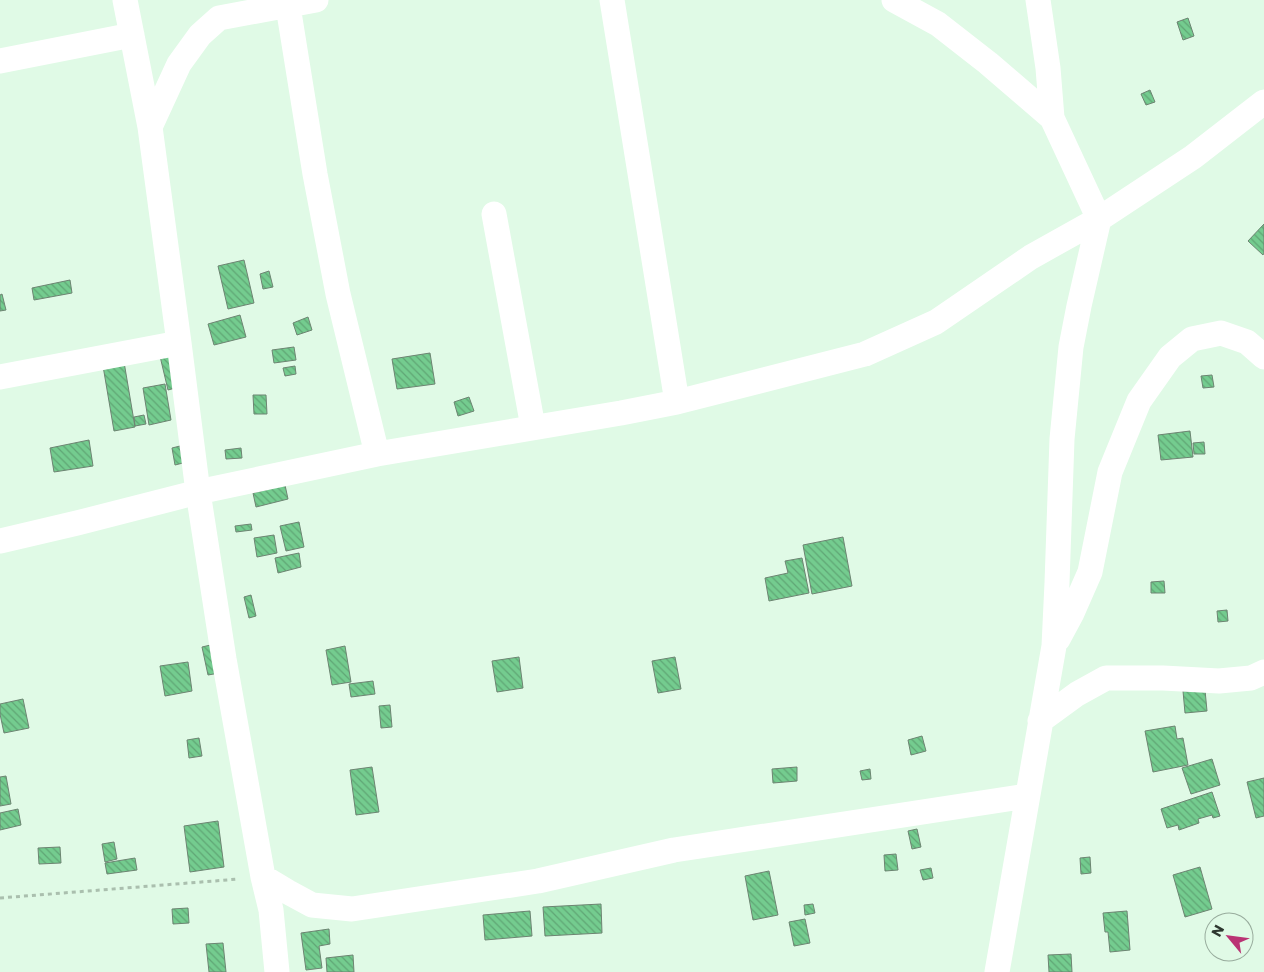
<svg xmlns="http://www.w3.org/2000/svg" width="1264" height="972" font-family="Poppins,sans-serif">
  <defs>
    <pattern id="building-back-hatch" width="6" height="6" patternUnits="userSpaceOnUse" patternTransform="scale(1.25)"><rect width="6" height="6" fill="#74cc8f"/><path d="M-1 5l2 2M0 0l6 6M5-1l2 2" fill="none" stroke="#60a675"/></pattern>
  </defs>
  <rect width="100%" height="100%" fill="#e0fae6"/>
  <path fill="url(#building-back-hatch)" stroke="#6d8472" d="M 1188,18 L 1194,36 L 1183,40 L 1177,22 Z
    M 1150,90 L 1155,102 L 1146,105 L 1141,94 Z
    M 1264,224 L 1264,253 L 1263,255 L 1248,241 Z
    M 244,260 L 254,303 L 228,309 L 218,266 Z
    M 269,271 L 273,287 L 263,289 L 260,274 Z
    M 70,280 L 72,293 L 34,300 L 32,288 Z
    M 2,294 L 6,310 L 0,311 L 0,295 Z
    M 240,315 L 246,337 L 214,345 L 208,324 Z
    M 308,317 L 312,330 L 297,335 L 293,323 Z
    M 294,347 L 296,360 L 274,363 L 272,350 Z
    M 169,349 L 179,387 L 168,390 L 159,352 Z
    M 430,353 L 435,384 L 397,389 L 392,359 Z
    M 123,356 L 135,427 L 114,431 L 102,360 Z
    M 295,366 L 296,374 L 285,376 L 283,368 Z
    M 1212,375 L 1214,387 L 1203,388 L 1201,376 Z
    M 165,384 L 171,420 L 149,425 L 143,388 Z
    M 253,395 L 266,395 L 267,414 L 254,414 Z
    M 469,397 L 474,411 L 458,416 L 454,402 Z
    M 144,415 L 146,424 L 135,426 L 134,417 Z
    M 1190,431 L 1193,457 L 1161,460 L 1158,435 Z
    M 89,440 L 93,466 L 54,472 L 50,448 Z
    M 1204,442 L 1205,454 L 1194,454 L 1193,443 Z
    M 180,446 L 183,463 L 175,465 L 172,448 Z
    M 241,448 L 242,458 L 226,459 L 225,450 Z
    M 285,485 L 288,499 L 256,507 L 253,493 Z
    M 299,522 L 304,547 L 286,551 L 280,526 Z
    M 251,524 L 252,530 L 236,532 L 235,526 Z
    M 274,535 L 277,553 L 257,557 L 254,538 Z
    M 843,537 L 852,586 L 812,594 L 803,545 Z
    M 299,553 L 301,567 L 278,573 L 275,558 Z
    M 802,558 L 809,593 L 769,601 L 765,578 L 788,573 L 785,561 Z
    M 1164,581 L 1165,593 L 1151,593 L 1151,582 Z
    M 251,595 L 256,616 L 249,618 L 244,597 Z
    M 1227,610 L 1228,621 L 1218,622 L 1217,611 Z
    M 219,643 L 225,672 L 208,675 L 202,647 Z
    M 345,646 L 351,682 L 332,685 L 326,650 Z
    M 519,657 L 523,688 L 497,692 L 492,661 Z
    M 675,657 L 681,689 L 658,693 L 652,661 Z
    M 188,662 L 192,691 L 165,696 L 160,666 Z
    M 373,681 L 375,694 L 351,697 L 349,684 Z
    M 1205,690 L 1207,711 L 1185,713 L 1183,691 Z
    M 23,699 L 29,728 L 4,733 L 0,714 L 0,704 Z
    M 390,705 L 392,727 L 381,728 L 379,706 Z
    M 1175,726 L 1177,739 L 1183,738 L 1188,765 L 1153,772 L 1145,731 Z
    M 922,736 L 926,751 L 911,755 L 908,740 Z
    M 199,738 L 202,756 L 189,758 L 187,740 Z
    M 1212,759 L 1220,785 L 1191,794 L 1182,768 Z
    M 372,767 L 379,812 L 356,815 L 350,770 Z
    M 797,767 L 797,781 L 773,783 L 772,769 Z
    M 870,769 L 871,779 L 862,780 L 860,771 Z
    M 6,776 L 11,804 L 0,806 L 0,777 Z
    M 1264,778 L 1264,816 L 1256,818 L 1247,782 Z
    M 1212,792 L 1220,816 L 1213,818 L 1212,815 L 1198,819 L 1199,823 L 1179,830 L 1178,825 L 1167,828 L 1161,809 Z
    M 18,809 L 21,825 L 0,830 L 0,813 Z
    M 218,821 L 224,867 L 190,872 L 184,826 Z
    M 917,829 L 921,847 L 912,849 L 908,831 Z
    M 114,842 L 117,859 L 105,862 L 102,844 Z
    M 60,847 L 61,863 L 39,864 L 38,848 Z
    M 896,854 L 898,870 L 885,871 L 884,855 Z
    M 1090,857 L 1091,873 L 1081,874 L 1080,858 Z
    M 135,858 L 137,870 L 107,874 L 105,863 Z
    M 1200,867 L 1212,909 L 1185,917 L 1173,875 Z
    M 931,868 L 933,878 L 923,880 L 920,870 Z
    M 769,871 L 778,915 L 753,920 L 745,876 Z
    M 601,904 L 602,933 L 545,936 L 543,907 Z
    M 813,904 L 815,913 L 805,915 L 804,905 Z
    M 188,908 L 189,923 L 173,924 L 172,909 Z
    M 530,911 L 532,936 L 485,940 L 483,915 Z
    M 1127,911 L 1130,950 L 1110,952 L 1108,932 L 1105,932 L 1103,913 Z
    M 805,919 L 810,943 L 794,946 L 789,922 Z
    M 329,929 L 330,944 L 319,946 L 322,968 L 306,970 L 301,933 Z
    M 223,943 L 226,972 L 209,972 L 206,944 Z
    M 1071,954 L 1072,972 L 1049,972 L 1048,955 Z
    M 353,955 L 354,972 L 327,972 L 326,958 Z"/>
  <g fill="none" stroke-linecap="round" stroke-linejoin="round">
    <path stroke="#aabfae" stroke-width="3" stroke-dasharray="4 4" stroke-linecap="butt" d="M 0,898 L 239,879"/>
    <path stroke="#fff" stroke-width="25" d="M 125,0 L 150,127 L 179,343 L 198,492 L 224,659 L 263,877 L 271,910 L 277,972
      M 287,0 L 315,174 L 338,294 L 377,454
      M 612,0 L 677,402
      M 894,0 L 938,24 L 988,63 L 1052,118 L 1099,219 L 1079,306 L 1071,347 L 1062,439 L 1057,583 L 1054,646 L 997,972
      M 1038,0 L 1048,68 L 1052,118
      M 0,61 L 132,35
      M 150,127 L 179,64 L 200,35 L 219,18 L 316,0
      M 494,214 L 533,427
      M 0,377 L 179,343
      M 0,541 L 77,523 L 198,492 L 377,454 L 621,413 L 677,402 L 865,354 L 936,322 L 1031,257 L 1099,219 L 1193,157 L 1264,102
      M 1058,639 L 1072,613 L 1090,572 L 1110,472 L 1139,401 L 1170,357 L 1192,339 L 1221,333 L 1247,342 L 1264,357
      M 1040,721 L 1077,694 L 1106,678 L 1163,678 L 1219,681 L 1251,678 L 1264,672
      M 263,877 L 288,892 L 312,905 L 352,909 L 538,881 L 674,850 L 1027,796"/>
  </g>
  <g transform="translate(1229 937) rotate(299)"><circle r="24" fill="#e0fae6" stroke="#98ac9d"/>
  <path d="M0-4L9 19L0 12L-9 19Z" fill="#ba3374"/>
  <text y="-8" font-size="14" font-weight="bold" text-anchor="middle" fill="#2d372f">N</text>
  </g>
</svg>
